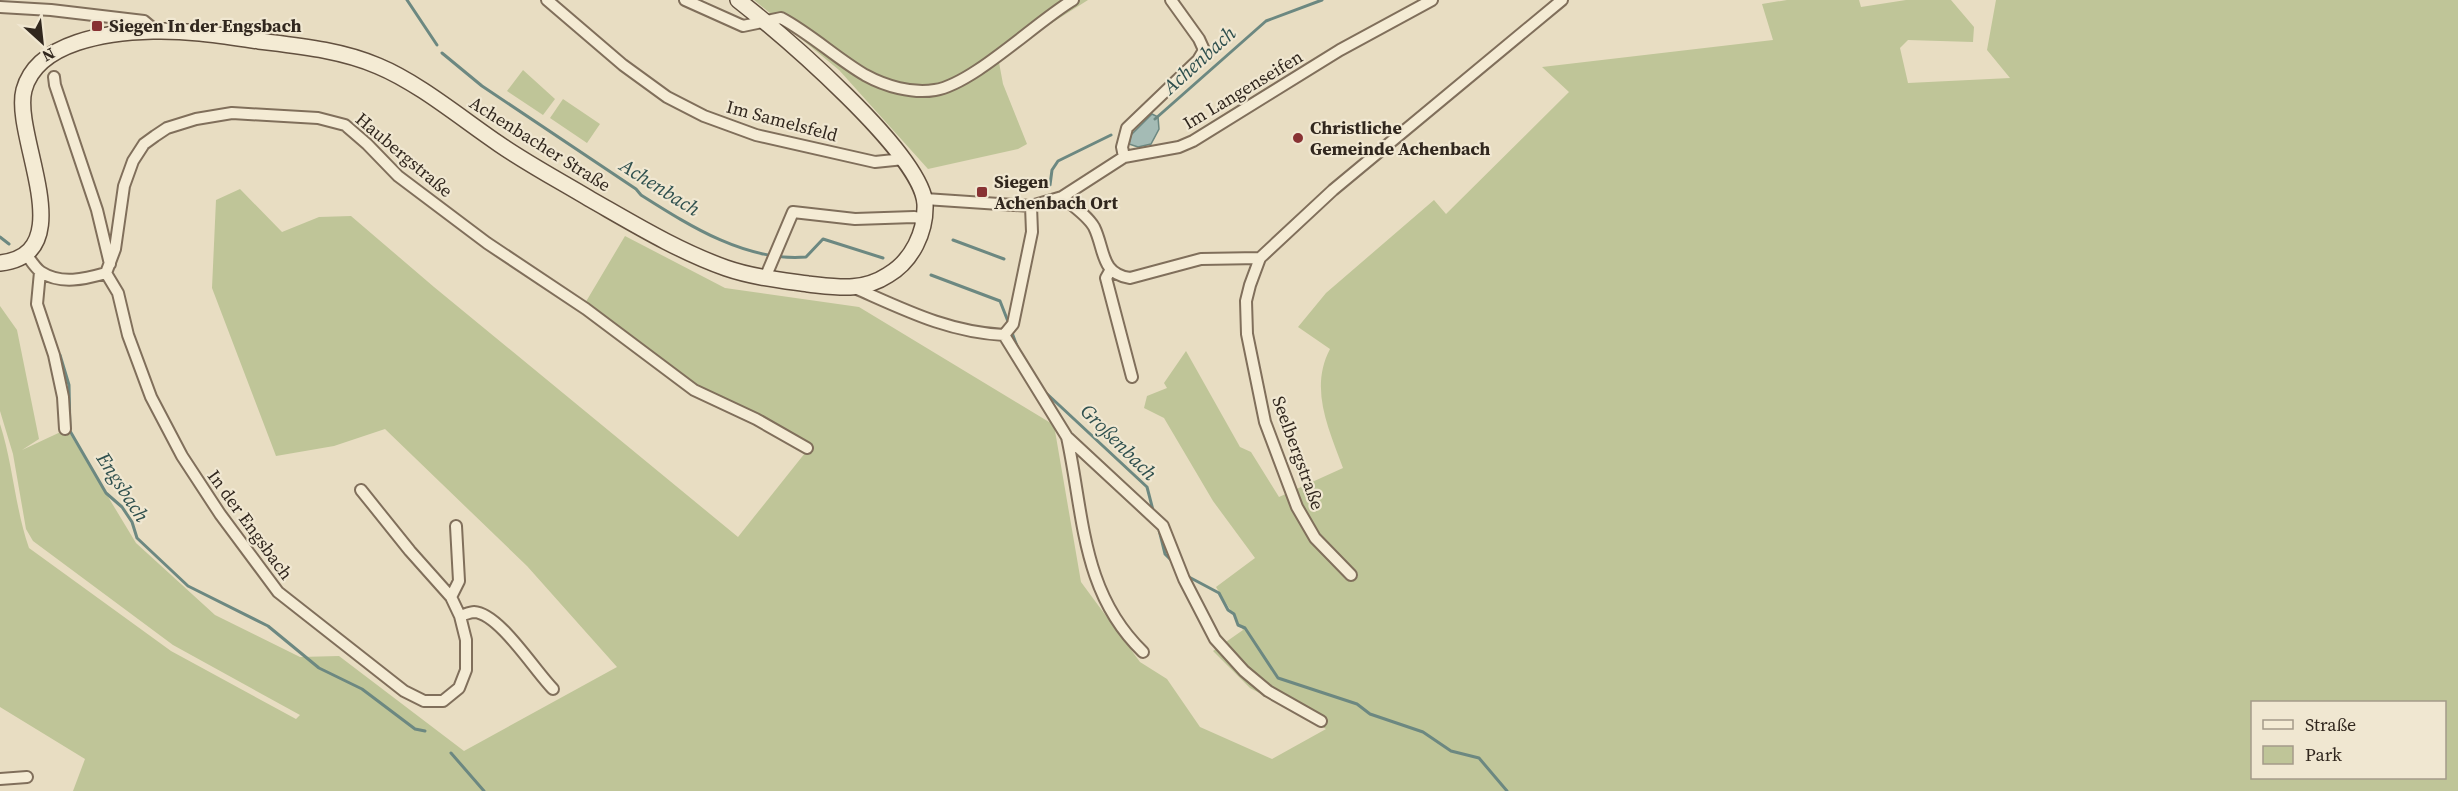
<svg xmlns="http://www.w3.org/2000/svg" width="2458" height="791" font-family="'Source Serif 4',serif">
  <rect width="100%" height="100%" fill="#e8ddc2"/>
  <path fill="#bfc598" fill-rule="evenodd" d="M 754,0 L 1088,0 L 998,57 L 1003,84 L 1027,144 L 1018,149 L 928,169 L 839,70 Z
    M 1787,0 L 1859,0 L 1861,7 L 1906,0 L 1951,0 L 1974,27 L 1973,42 L 1908,40 L 1900,48 L 1908,83 L 2010,78 L 1987,50 L 1996,0 L 2458,0 L 2458,791 L 73,791 L 85,759 L 0,707 L 0,424 C 13,464 15,508 29,548 L 171,651 L 296,719 L 300,715 L 173,645 L 33,541 L 26,529 L 13,454 L 0,411 L 0,306 L 17,330 L 39,439 L 22,450 L 67,429 L 136,543 L 215,615 L 300,657 L 339,656 L 464,751 L 617,667 L 527,566 L 385,429 L 334,446 L 276,456 L 212,288 L 216,200 L 240,189 L 282,232 L 319,217 L 351,216 L 434,287 L 738,537 L 805,453 L 753,422 L 684,385 L 584,305 L 625,236 L 725,288 L 859,307 L 1054,425 L 1081,582 L 1140,662 L 1167,679 L 1200,727 L 1272,759 L 1326,729 L 1250,688 L 1213,651 L 1243,630 L 1216,587 L 1255,558 L 1213,501 L 1164,418 L 1144,408 L 1147,396 L 1167,388 L 1164,383 L 1186,351 L 1240,447 L 1251,452 L 1279,497 L 1343,468 C 1329,429 1309,389 1330,349 L 1298,327 L 1326,293 L 1434,200 L 1446,214 L 1569,92 L 1542,67 L 1773,40 L 1762,4 ZM 2252,702 L 2444,702 L 2444,778 L 2252,778 Z
    M 523,70 L 555,99 L 543,115 L 507,91 Z
    M 563,99 L 600,124 L 587,143 L 550,118 Z"/>
  <path fill="#a4bbb5" stroke="#6c8881" stroke-width="1.5" d="M 1152,114 L 1158,117 L 1159,129 L 1151,144 L 1138,147 L 1129,144 L 1131,135 Z"/>
  <g fill="none" stroke-linecap="round" stroke-linejoin="round">
    <path stroke="#6c8881" stroke-width="3" d="M 407,0 L 437,45
      M 442,53 L 482,86 L 636,189 L 641,195 C 690,226 746,262 806,257 L 823,239 L 883,258
      M 1155,119 L 1266,21 L 1322,0
      M 1050,185 L 1052,170 L 1058,161 L 1111,135
      M 0,237 L 9,244
      M 953,240 L 1004,259
      M 931,275 L 1000,301 L 1009,324
      M 1011,330 L 1017,346
      M 60,355 L 69,385 L 70,431 L 106,493 L 122,507 L 132,522 L 137,538 L 188,586 L 268,626 L 319,668 L 362,689 L 415,729 L 425,731
      M 1045,392 L 1147,487 L 1154,514
      M 1158,526 L 1165,554 L 1172,561
      M 1187,576 L 1219,593 L 1228,610 L 1234,614 L 1238,625 L 1245,628 L 1278,678 L 1357,704 L 1370,714 L 1423,732 L 1451,751 L 1479,758 L 1507,791
      M 451,753 L 484,791"/>
    <defs>
      <path id="street" d="M 547,0 L 623,65 L 667,97 L 704,116 L 756,135 L 875,162 L 904,159
        M 685,0 L 743,26 L 781,18 C 811,34 836,58 865,75 C 885,86 912,94 935,90 C 973,84 1036,22 1073,0
        M 0,7 L 51,10 L 144,21 L 156,31
        M 54,77 L 55,85 L 97,210 L 110,264
        M 1124,157 L 1122,147 L 1127,128 L 1198,60 L 1204,50 L 1199,39 L 1171,0
        M 1062,197 C 1072,205 1088,216 1094,227 C 1105,249 1100,274 1130,278 L 1201,259 L 1260,258
        M 925,199 L 1031,206 L 1062,197 L 1124,157 L 1179,147 L 1193,141 L 1340,50 L 1432,0
        M 26,254 C 30,259 35,268 41,272 C 61,285 85,279 106,273 L 115,249 L 124,186 L 133,161 L 144,144 L 155,136 L 167,128 L 196,119 L 232,113 L 318,118 L 345,125 L 367,144 L 398,176 L 487,243 L 586,309 L 694,390 L 756,419 L 807,448
        M 1110,271 L 1106,278 L 1132,377
        M 40,272 L 37,304 L 54,355 L 63,397 L 65,429
        M 106,273 L 118,293 L 128,335 L 151,397 L 182,456 L 220,514 L 278,592 L 404,691 L 424,701 L 443,701 L 459,688 L 466,670 L 466,640 L 460,616 L 451,597 L 410,551 L 361,490
        M 765,278 L 793,212 L 855,219 L 914,217 L 924,219
        M 855,288 C 905,310 948,332 1004,335
        M 1004,335 L 1067,437 L 1163,526 L 1184,579 L 1215,639 L 1244,671 L 1268,691 L 1321,721
        M 1004,335 L 1013,324 L 1032,232 L 1031,206
        M 1067,437 C 1084,515 1081,592 1143,652
        M 1351,575 L 1315,538 L 1297,507 L 1265,422 L 1247,334 L 1246,301 L 1250,285 L 1260,258 L 1333,190 L 1562,0
        M 451,597 L 459,581 L 456,526
        M 460,616 C 464,615 470,612 474,612 C 499,613 535,671 553,689
        M 0,779 L 27,777"/>
      <path id="secondary" d="M 0,263 C 83,254 12,136 24,90 C 37,41 110,32 153,31 C 189,30 224,36 259,41 C 299,46 341,50 378,66 C 419,83 462,119 499,144 C 528,164 560,181 590,199 C 634,224 678,251 726,268 C 752,277 780,280 808,284 C 837,287 862,292 888,275 C 912,261 926,232 925,204 C 922,153 780,33 738,0"/>
    </defs>
    <use href="#street" stroke="#806f5b" stroke-width="14"/>
    <use href="#secondary" stroke="#62503f" stroke-width="18"/>
    <use href="#street" stroke="#f4ebd4" stroke-width="10"/>
    <use href="#secondary" stroke="#f4ebd4" stroke-width="15"/>
  </g>
  <g fill="#883233" stroke="#f0e7d1" stroke-width="2">
    <rect x="91" y="20" width="12" height="12" rx="3"/>
    <circle cx="1298" cy="138" r="6"/>
    <rect x="976" y="186" width="12" height="12" rx="3"/>
  </g>
  <g text-anchor="middle" stroke-width="4.5" stroke-linejoin="round" paint-order="stroke">
    <g font-size="18" font-weight="bold" fill="#31271e" stroke="#f0e7d1" text-anchor="start">
      <text x="109" y="32">Siegen In der Engsbach</text>
      <text x="1310" y="134">Christliche<tspan x="1310" dy="21">Gemeinde Achenbach</tspan></text>
      <text x="994" y="188">Siegen<tspan x="994" dy="21">Achenbach Ort</tspan></text>
    </g>
    <g font-size="18" fill="#31271e" stroke="#f0e7d1">
      <text transform="translate(1243 90) rotate(-31)" y="6">Im Langenseifen</text>
      <text transform="translate(782 121) rotate(15)" y="6">Im Samelsfeld</text>
      <text transform="translate(540 144) rotate(32)" y="6">Achenbacher Straße</text>
      <text transform="translate(404 155) rotate(40)" y="6">Haubergstraße</text>
      <text transform="translate(1298 453) rotate(70)" y="6">Seelbergstraße</text>
      <text transform="translate(250 525) rotate(54)" y="6">In der Engsbach</text>
    </g>
    <g font-size="20" font-style="italic" fill="#2f504e" stroke="#f0e7d1">
      <text transform="translate(1199 60) rotate(-42)" y="7">Achenbach</text>
      <text transform="translate(660 187) rotate(32)" y="7">Achenbach</text>
      <text transform="translate(1119 442) rotate(45)" y="7">Großenbach</text>
      <text transform="translate(123 487) rotate(57)" y="7">Engsbach</text>
    </g>
  </g>
  <rect x="2251" y="701" width="195" height="78" fill="#f0e7d1" stroke="#a49a89" stroke-width="1.5"/>
  <rect x="2263" y="720" width="30" height="9" fill="#f4ebd4" stroke="#a49a89" stroke-width="1.5"/>
  <text x="2305" y="731" font-size="18" fill="#31271e">Straße</text>
  <rect x="2263" y="746" width="30" height="18" fill="#bfc598" stroke="#a49a89" stroke-width="1.5"/>
  <text x="2305" y="761" font-size="18" fill="#31271e">Park</text>
  <g transform="translate(42 42) rotate(153)" stroke="#f0e7d1" stroke-width="4.5" paint-order="stroke">
  <path d="M0-4.5L10 22L0 15L-10 22Z" fill="#31271e"/>
  <text y="-9" font-size="16" font-weight="bold" text-anchor="middle" fill="#31271e">N</text>
  </g>
</svg>
